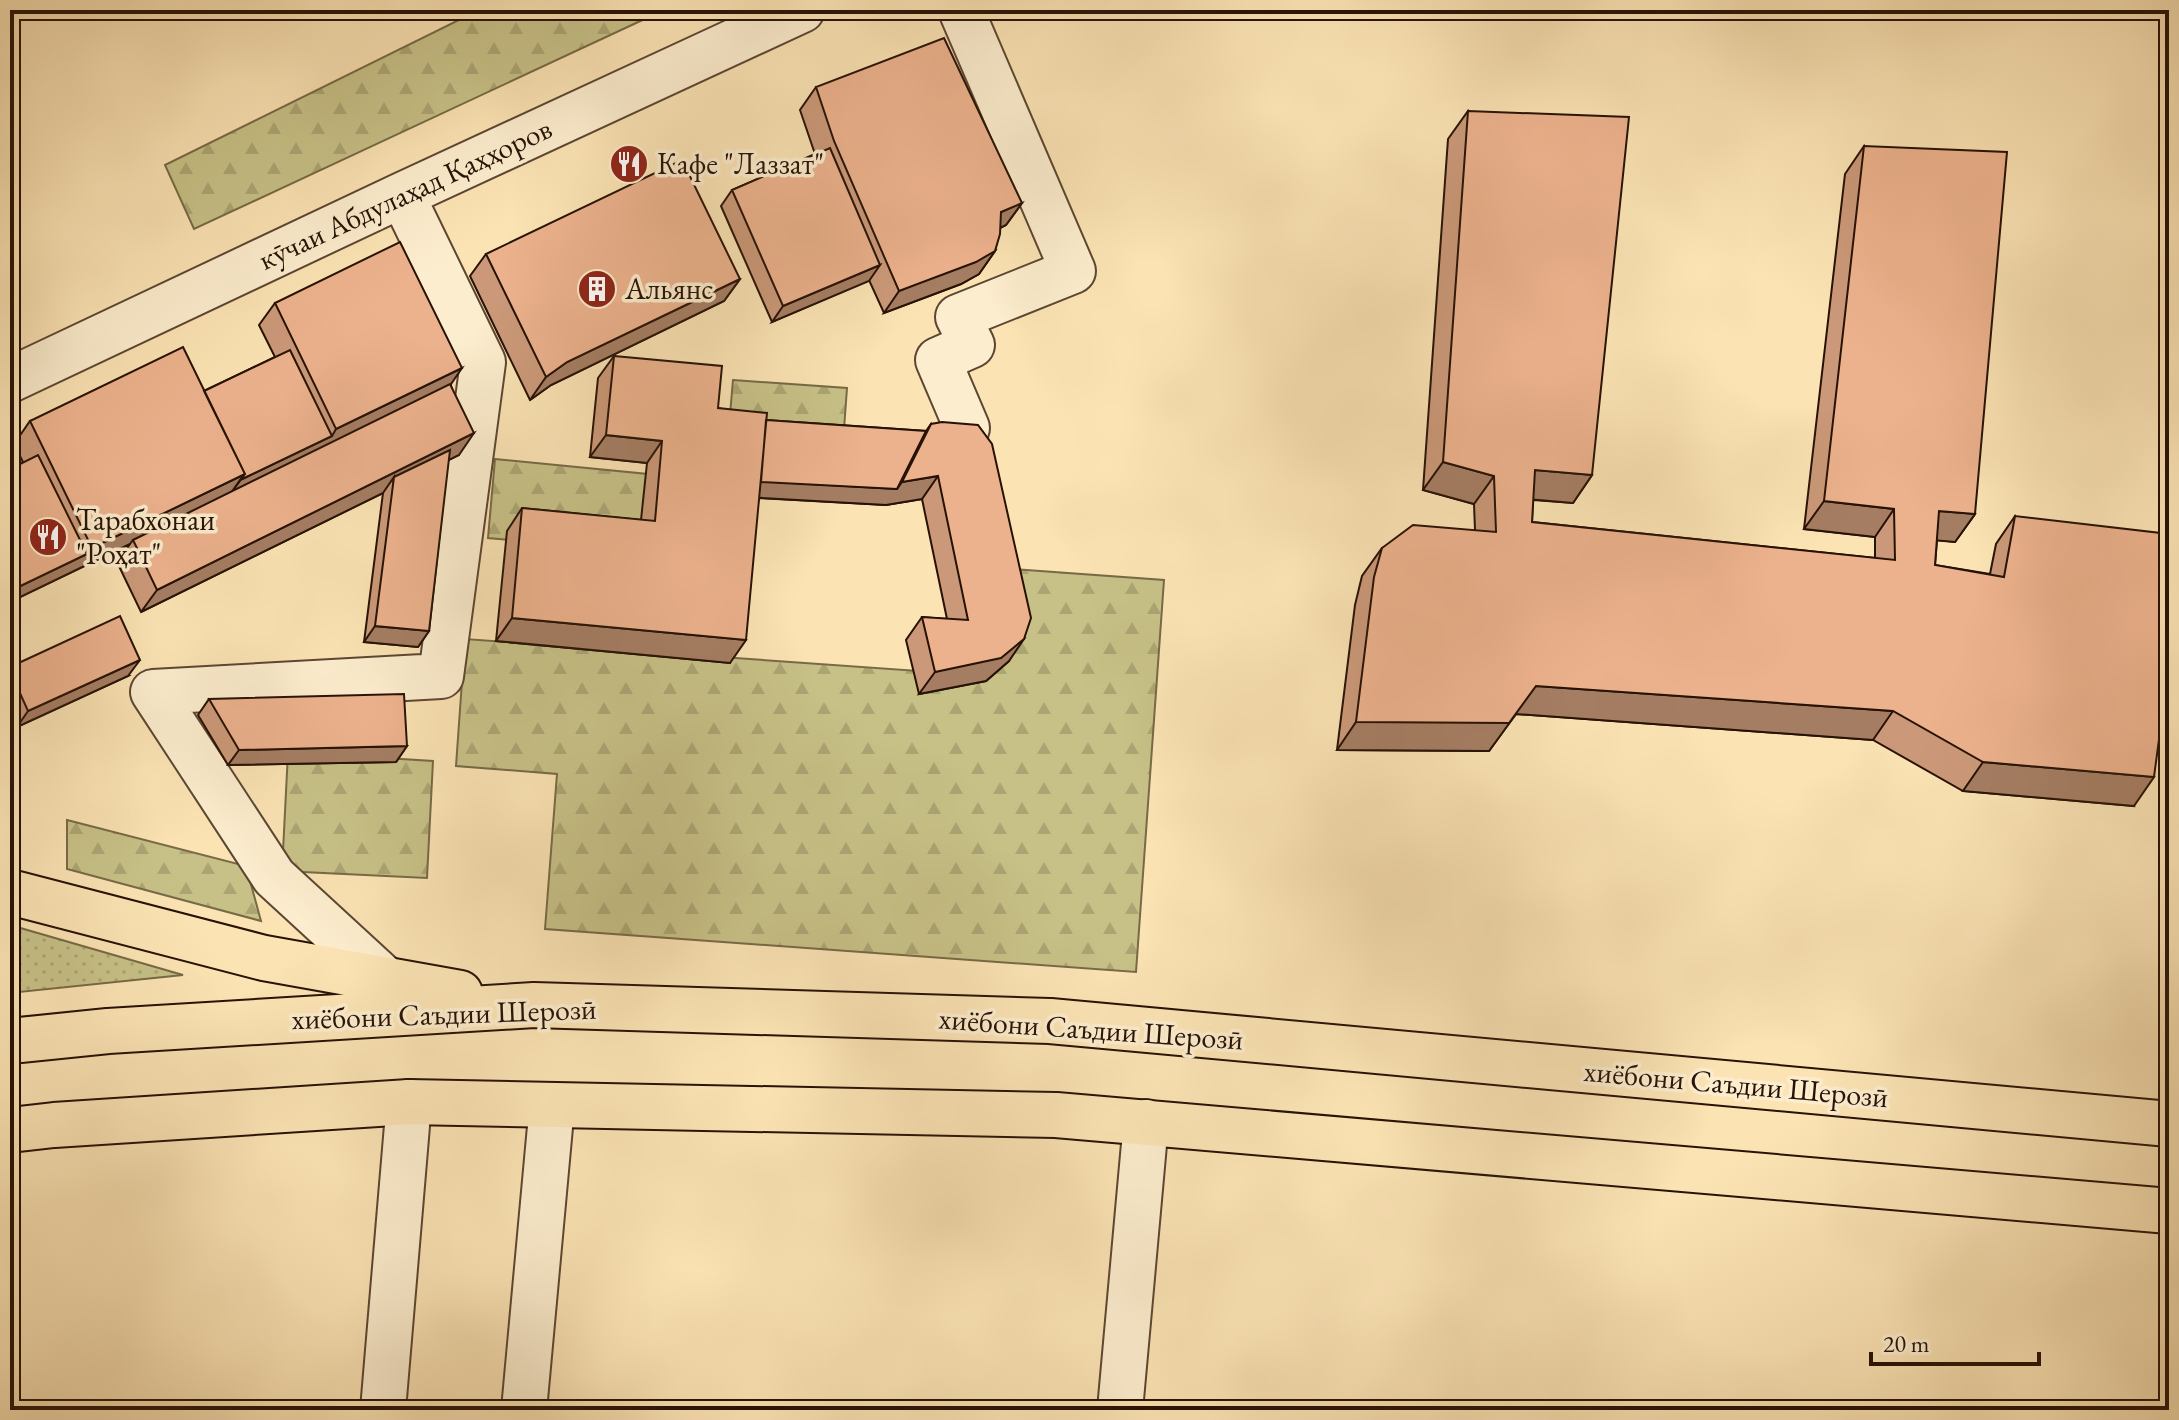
<svg xmlns="http://www.w3.org/2000/svg" width="2179" height="1420" font-family="'EB Garamond',serif">
  <defs>
    <pattern id="grass-dots" width="8" height="8" patternUnits="userSpaceOnUse" patternTransform="scale(2)"><rect width="8" height="8" fill="#c7c187"/><path d="M2 2h.1M6 6h.1" fill="none" stroke="#aba573" stroke-width="1.8" stroke-linecap="round"/></pattern>
    <pattern id="forest-firs" width="22" height="20" patternUnits="userSpaceOnUse" patternTransform="scale(2)"><rect width="22" height="20" fill="#c7c187"/><path d="M5 1l3.5 6h-7zM16 11l3.5 6h-7z" fill="#aba573"/></pattern>
  </defs>
  <rect width="100%" height="100%" fill="#fbe3b4"/>
  <filter id="stains"><feTurbulence type="fractalNoise" baseFrequency=".0025" numOctaves="4"/><feColorMatrix values="0 0 0 0 .2 0 0 0 0 .09 0 0 0 0 .02 0 0 0 .5 -.17"/></filter>
  <radialGradient id="worn" r=".72"><stop offset=".6" stop-color="#630" stop-opacity="0"/><stop offset="1" stop-color="#630" stop-opacity=".3"/></radialGradient>
  <path fill="url(#grass-dots)" stroke="#776a46" stroke-width="2" d="M 10,925 L 183,975 L 10,993 Z"/>
  <path fill="url(#forest-firs)" stroke="#776a46" stroke-width="2" d="M 479,10 L 664,10 L 194,229 L 165,165 Z
    M 733,380 L 847,388 L 842,457 L 727,449 Z
    M 495,459 L 668,476 L 661,554 L 488,538 Z
    M 983,567 L 1164,580 L 1136,972 L 545,929 L 557,774 L 456,766 L 465,639 L 975,675 Z
    M 288,752 L 433,761 L 427,878 L 282,871 Z
    M 67,820 L 246,866 L 261,921 L 67,869 Z"/>
  <g fill="none" stroke-linecap="round" stroke-linejoin="round">
    <defs>
      <path id="minor" d="M 961,10 L 1073,271 L 958,317 L 972,345 L 938,360 L 967,428
        M 10,380 L 402,195 L 802,10
        M 386,980 L 274,877 L 153,692 L 441,676 L 483,362 L 402,195
        M 383,1410 L 409,1102
        M 524,1410 L 552,1105
        M 1120,1410 L 1146,1122"/>
      <path id="highway" d="M 10,892 L 264,958 L 460,993
        M 10,1041 L 108,1031 L 534,1005 L 1050,1021 L 2169,1124
        M 10,1130 L 54,1125 L 409,1102 L 1056,1115 L 2169,1211"/>
    </defs>
    <use href="#minor" stroke="#5c4632" stroke-width="48"/>
    <use href="#highway" stroke="#271206" stroke-width="48"/>
    <use href="#minor" stroke="#fcedce" stroke-width="44"/>
    <use href="#highway" stroke="#fbe3b4" stroke-width="44"/>
  </g>
  <path fill="#cb9979" stroke="#271206" stroke-width="2" d="M 816,87 L 1022,203 L 1006,225 L 1000,228 L 995,251 L 979,274 L 961,284 L 884,313 L 869,280 L 772,322 L 721,206 L 732,190 L 815,154 L 800,110 Z
    M 1468,111 L 1592,475 L 1573,503 L 1533,500 L 1532,522 L 1875,558 L 1875,537 L 1804,529 L 1845,174 L 1864,146 L 1975,514 L 1955,542 L 1937,540 L 1935,565 L 1990,574 L 1996,544 L 2015,516 L 2134,806 L 1963,791 L 1873,740 L 1516,714 L 1489,751 L 1337,750 L 1355,605 L 1362,576 L 1382,548 L 1475,530 L 1474,504 L 1423,490 L 1448,139 Z
    M 486,254 L 740,279 L 724,301 L 551,385 L 530,400 L 470,276 Z
    M 275,303 L 451,385 L 459,455 L 448,460 L 429,631 L 418,647 L 364,642 L 383,493 L 141,612 L 117,562 L 130,544 L 10,602 L 10,469 L 23,462 L 14,444 L 30,421 L 204,391 L 275,357 L 259,325 Z
    M 614,356 L 718,408 L 766,420 L 926,431 L 931,424 L 1009,661 L 986,681 L 919,694 L 906,640 L 922,617 L 947,619 L 922,499 L 886,505 L 759,498 L 730,663 L 496,641 L 507,531 L 522,508 L 641,520 L 647,463 L 590,457 L 598,378 Z
    M 10,667 L 128,676 L 17,727 L 10,711 Z
    M 209,699 L 407,746 L 396,762 L 228,765 L 198,715 Z"/>
  <path fill="#a57d63" stroke="#271206" stroke-width="2" d="M 18,91 L 10,104 L 10,95 Z
    M 1022,203 L 1006,225 L 986,235 L 1001,212 Z
    M 995,251 L 979,274 L 961,284 L 884,313 L 899,291 Z
    M 880,265 L 869,281 L 772,322 L 783,306 Z
    M 740,279 L 724,301 L 551,385 L 530,400 L 546,377 L 567,362 Z
    M 462,368 L 447,390 L 229,496 L 240,480 L 332,436 L 336,429 Z
    M 474,433 L 459,455 L 393,488 L 394,477 L 383,493 L 141,612 L 157,590 Z
    M 606,435 L 662,441 L 647,463 L 590,457 Z
    M 1443,462 L 1494,476 L 1474,504 L 1423,490 Z
    M 1535,470 L 1592,475 L 1573,503 L 1515,498 Z
    M 245,474 L 229,496 L 133,540 L 130,544 L 10,602 L 10,591 L 87,554 L 92,548 Z
    M 938,476 L 922,499 L 886,505 L 745,497 L 756,481 L 897,489 L 902,482 Z
    M 1824,501 L 1894,509 L 1875,537 L 1804,529 Z
    M 1939,511 L 1975,514 L 1955,542 L 1920,539 Z
    M 512,618 L 746,640 L 730,663 L 496,641 Z
    M 375,626 L 429,631 L 418,647 L 364,642 Z
    M 1024,639 L 1009,661 L 986,681 L 919,694 L 935,672 Z
    M 140,660 L 128,676 L 17,727 L 28,711 Z
    M 1536,686 L 1893,711 L 1873,740 L 1516,714 L 1489,751 L 1337,750 L 1356,722 Z
    M 407,746 L 396,762 L 228,765 L 239,750 Z
    M 1983,762 L 2154,777 L 2134,806 L 1963,791 Z"/>
  <path fill="#ecb28d" stroke="#271206" stroke-width="2" d="M 944,38 L 1022,203 L 1001,212 L 1000,234 L 995,251 L 976,262 L 899,291 L 834,141 L 816,87 Z
    M 10,71 L 18,91 L 10,95 Z
    M 1468,111 L 1629,117 L 1592,475 L 1535,470 L 1532,522 L 1895,560 L 1894,509 L 1824,501 L 1864,146 L 2007,152 L 1975,514 L 1939,511 L 1935,565 L 2004,577 L 2015,516 L 2169,534 L 2169,664 L 2154,777 L 1983,762 L 1893,711 L 1536,686 L 1509,723 L 1356,722 L 1374,577 L 1382,548 L 1413,525 L 1496,532 L 1494,476 L 1443,462 Z
    M 830,148 L 880,265 L 783,306 L 732,190 Z
    M 682,160 L 740,279 L 567,362 L 546,377 L 486,254 Z
    M 400,242 L 462,368 L 336,429 L 275,303 Z
    M 183,347 L 245,474 L 92,548 L 30,421 Z
    M 290,350 L 332,436 L 240,480 L 245,474 L 204,391 Z
    M 614,356 L 722,366 L 718,408 L 767,413 L 746,640 L 512,618 L 522,508 L 655,521 L 662,441 L 606,435 Z
    M 450,384 L 474,433 L 157,590 L 133,540 Z
    M 766,420 L 926,431 L 897,489 L 761,482 Z
    M 942,422 L 978,425 L 992,444 L 1031,618 L 1024,639 L 1001,658 L 935,672 L 922,617 L 968,620 L 938,476 L 902,482 L 931,424 Z
    M 450,450 L 429,631 L 375,626 L 394,477 Z
    M 38,455 L 87,554 L 10,591 L 10,469 Z
    M 120,616 L 140,660 L 28,711 L 10,671 L 10,667 Z
    M 404,694 L 407,746 L 239,750 L 209,699 Z"/>
  <defs>
    <symbol id="restaurant-disc" viewBox="-11 -11 22 22"><circle r="9.5" fill="#8f2418" stroke="#fcedce"/><path d="M-5-6h1v4h1v-4h1v4h1v-4h1v5L-1.5 .5V6h-2V.5L-5-1ZM5-6V6H3V1.5H1.5Q1.5-4 5-6Z" fill="#fff"/></symbol>
    <symbol id="building-disc" viewBox="-11 -11 22 22"><circle r="9.5" fill="#8f2418" stroke="#fcedce"/><path d="M-4-6H4V6H1V3H-1V6H-4ZM-2.5-4.3h1.7v1.8h-1.7ZM.8-4.3h1.7v1.8H.8ZM-2.5-1h1.7V.8h-1.7ZM.8-1h1.7V.8H.8Z" fill="#fff"/></symbol>
  </defs>
  <g fill-rule="evenodd">
    <use href="#restaurant-disc" x="607" y="142" width="44" height="44"/>
    <use href="#building-disc" x="575" y="267" width="44" height="44"/>
    <use href="#restaurant-disc" x="26" y="515" width="44" height="44"/>
  </g>
  <g text-anchor="middle" stroke-width="7" stroke-linejoin="round" paint-order="stroke">
    <g font-size="30" fill="#271206" stroke="#fcedce" text-anchor="start">
      <text x="657" y="174">Кафе "Лаззат"</text>
      <text x="625" y="299">Альянс</text>
      <text x="76" y="530">Тарабхонаи<tspan x="76" dy="34">"Роҳат"</tspan></text>
    </g>
    <g font-size="30" fill="#271206" stroke="#fcedce">
      <text transform="translate(405 194) rotate(-25)" y="10">кӯчаи Абдулаҳад Қаҳҳоров</text>
      <text transform="translate(444 1014) rotate(-2)" y="10">хиёбони Саъдии Шерозӣ</text>
      <text transform="translate(1091 1029) rotate(4)" y="10">хиёбони Саъдии Шерозӣ</text>
      <text transform="translate(1736 1084) rotate(5)" y="10">хиёбони Саъдии Шерозӣ</text>
    </g>
  </g>
  <rect width="2179" height="1420" fill="none" stroke="#fbe3b4" stroke-width="40"/>
  <rect x="12" y="12" width="2155" height="1396" fill="none" stroke="#271206" stroke-width="4"/>
  <rect x="20" y="20" width="2139" height="1380" fill="none" stroke="#271206" stroke-width="2"/>
  <path d="M1871 1352v12h168v-12" fill="none" stroke="#271206" stroke-width="4"/>
  <text x="1883" y="1352" font-size="24" fill="#271206" stroke="#fcedce" stroke-width="6" paint-order="stroke">20 m</text>
  <rect width="100%" height="100%" filter="url(#stains)"/>
  <rect width="100%" height="100%" fill="url(#worn)"/>
</svg>
